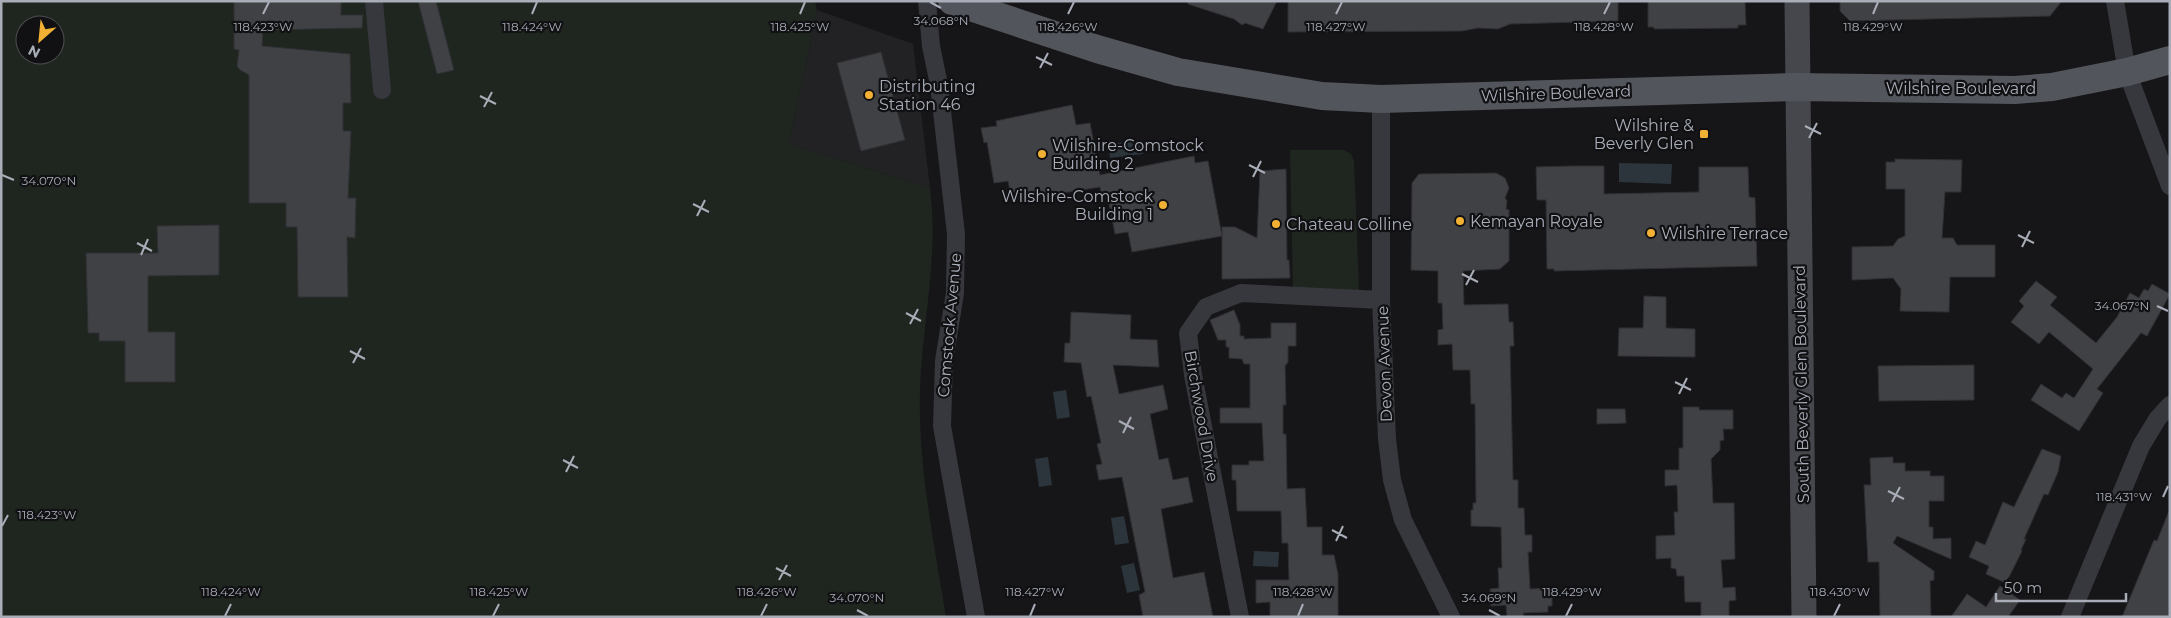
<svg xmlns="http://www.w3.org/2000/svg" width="2171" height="618" font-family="Montserrat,sans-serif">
  <rect width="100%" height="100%" fill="#161618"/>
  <path fill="#222225" d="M 817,10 L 913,44 L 930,188 L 789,144 Z"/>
  <path fill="#1e261f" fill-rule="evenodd" d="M 1,1 L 815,1 L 817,10 L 789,144 L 930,188 C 939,256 922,323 920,391 C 918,466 934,543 946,617 L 1,617 ZM 25,25 L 55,25 L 55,55 L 25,55 Z
    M 1290,150 L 1344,150 L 1351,154 L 1354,161 L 1359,290 L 1293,290 Z"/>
  <path fill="#2c353c" d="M 1141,140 L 1143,154 L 1110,158 L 1109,144 Z
    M 1619,163 L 1672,164 L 1671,184 L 1619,182 Z
    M 1066,390 L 1070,417 L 1057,419 L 1053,392 Z
    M 1048,457 L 1052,485 L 1039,487 L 1035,459 Z
    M 1124,516 L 1129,543 L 1115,545 L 1111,518 Z
    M 1254,551 L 1279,552 L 1278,567 L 1253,566 Z
    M 1134,563 L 1140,590 L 1127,593 L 1121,566 Z"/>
  <path fill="#404145" stroke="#303034" d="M 234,1 L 341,1 L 341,15 L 363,15 L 362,28 L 263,30 L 262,46 L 350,54 L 351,103 L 343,103 L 343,131 L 351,131 L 348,198 L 356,198 L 355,238 L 347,237 L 348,297 L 298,297 L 297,227 L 286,227 L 286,203 L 249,203 L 249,75 L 240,70 L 237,66 L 239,50 L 234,49 Z
    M 418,1 L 436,1 L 454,70 L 437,74 Z
    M 1188,1 L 1277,1 L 1263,29 L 1245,23 L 1242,25 L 1234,19 L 1188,4 Z
    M 1288,1 L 1618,1 L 1618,21 L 1510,24 L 1498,29 L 1478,28 L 1462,31 L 1288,32 Z
    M 1648,1 L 1745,1 L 1746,25 L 1738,25 L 1738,28 L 1654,29 L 1654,27 L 1648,27 Z
    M 1840,1 L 2062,1 L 2050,16 L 1850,21 L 1840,11 Z
    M 881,52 L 905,140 L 861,151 L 837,63 Z
    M 1072,105 L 1076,125 L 1090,123 L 1100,175 L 1194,156 L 1195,163 L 1208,161 L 1222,236 L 1132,252 L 1128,232 L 1115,234 L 1107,193 L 1101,194 L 1100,187 L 1012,201 L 1008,181 L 994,183 L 987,142 L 984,143 L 981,128 L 997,126 L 996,121 Z
    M 1895,159 L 1962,160 L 1961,192 L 1945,192 L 1942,238 L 1953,238 L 1957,245 L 1995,245 L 1995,277 L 1950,277 L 1949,312 L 1900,311 L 1901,289 L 1893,278 L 1852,280 L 1852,247 L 1893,246 L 1898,239 L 1905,236 L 1905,189 L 1886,189 L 1886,162 L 1895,162 Z
    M 1572,166 L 1604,166 L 1604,194 L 1699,192 L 1699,167 L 1748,167 L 1749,197 L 1755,198 L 1757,266 L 1554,271 L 1554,269 L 1547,269 L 1546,200 L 1537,200 L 1536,167 Z
    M 1286,169 L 1287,260 L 1289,260 L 1290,278 L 1222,279 L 1222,227 L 1235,227 L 1257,238 L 1260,171 Z
    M 1496,173 L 1505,178 L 1509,188 L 1505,198 L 1507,201 L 1506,209 L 1509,210 L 1509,261 L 1500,269 L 1463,271 L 1464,305 L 1508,304 L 1509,322 L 1513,322 L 1514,346 L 1510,346 L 1513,480 L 1518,480 L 1518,508 L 1524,508 L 1525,535 L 1532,535 L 1532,552 L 1528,552 L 1530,589 L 1552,588 L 1552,606 L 1548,606 L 1548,612 L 1523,613 L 1524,617 L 1507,617 L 1506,605 L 1491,606 L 1490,589 L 1499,588 L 1498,568 L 1502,568 L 1501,527 L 1471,526 L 1471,510 L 1473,510 L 1473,503 L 1476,503 L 1475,404 L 1471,404 L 1470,370 L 1453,370 L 1452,344 L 1438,345 L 1438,330 L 1443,329 L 1442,303 L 1438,303 L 1438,271 L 1411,270 L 1412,183 L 1419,174 Z
    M 219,225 L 219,275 L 148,276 L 148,332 L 175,332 L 175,382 L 125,382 L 125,341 L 99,341 L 99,333 L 88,333 L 86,253 L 158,253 L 157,226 Z
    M 2036,281 L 2057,297 L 2050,305 L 2096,343 L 2117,317 L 2130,293 L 2139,298 L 2144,289 L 2148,291 L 2152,284 L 2170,294 L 2147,336 L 2141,333 L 2097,389 L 2103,393 L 2079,431 L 2031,400 L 2041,384 L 2062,398 L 2066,393 L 2074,398 L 2093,369 L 2049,332 L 2039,344 L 2011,322 L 2024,306 L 2019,301 Z
    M 1644,296 L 1666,297 L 1666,328 L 1695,329 L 1695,357 L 1618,356 L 1619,328 L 1643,328 Z
    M 1234,310 L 1240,325 L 1240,336 L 1244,336 L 1244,339 L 1271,338 L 1271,323 L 1296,323 L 1296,346 L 1288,346 L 1288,362 L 1285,366 L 1286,405 L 1283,405 L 1283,434 L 1286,434 L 1287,489 L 1305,488 L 1307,527 L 1322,527 L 1322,555 L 1334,555 L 1338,574 L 1338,617 L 1270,617 L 1270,602 L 1256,603 L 1256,580 L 1289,580 L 1288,543 L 1282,543 L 1281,511 L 1237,511 L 1236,480 L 1232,480 L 1232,465 L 1249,465 L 1249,461 L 1264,461 L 1262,423 L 1220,423 L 1220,408 L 1250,408 L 1250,364 L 1244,364 L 1242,359 L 1229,358 L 1229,347 L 1226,347 L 1226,340 L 1218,340 L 1210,320 Z
    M 1071,312 L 1131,315 L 1130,339 L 1157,340 L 1159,367 L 1113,365 L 1119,394 L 1163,385 L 1168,409 L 1150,414 L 1159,460 L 1168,458 L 1173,480 L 1188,477 L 1193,502 L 1161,509 L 1173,578 L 1204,572 L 1213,617 L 1143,617 L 1139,595 L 1145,592 L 1122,477 L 1099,480 L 1096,465 L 1102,464 L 1097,444 L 1101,443 L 1091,396 L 1087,397 L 1081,363 L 1064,362 L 1065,343 L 1070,343 Z
    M 1974,365 L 1974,400 L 1879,401 L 1878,366 Z
    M 1683,407 L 1699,407 L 1699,410 L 1733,410 L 1733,429 L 1723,429 L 1724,440 L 1720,441 L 1720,450 L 1711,459 L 1713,503 L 1734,503 L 1735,559 L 1721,560 L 1723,588 L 1735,587 L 1736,600 L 1729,601 L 1729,617 L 1701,617 L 1701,602 L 1685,602 L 1684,576 L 1677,576 L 1676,569 L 1671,568 L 1671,558 L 1656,559 L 1656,536 L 1675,535 L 1674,512 L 1678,512 L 1677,485 L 1665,486 L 1665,470 L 1679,470 L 1679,448 L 1683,448 Z
    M 1597,409 L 1625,409 L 1626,423 L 1597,424 Z
    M 2042,449 L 2061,456 L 2058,472 L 2048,495 L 2044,494 L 2024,539 L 2026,539 L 2021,550 L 2022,551 L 2006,583 L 1986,574 L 1989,566 L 1969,557 L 1976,541 L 1985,545 L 2003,502 L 2014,507 Z
    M 1893,457 L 1893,463 L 1905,463 L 1905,471 L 1930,471 L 1930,476 L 1944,476 L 1944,501 L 1929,501 L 1929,527 L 1933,527 L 1933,539 L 1951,538 L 1951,559 L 1897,536 L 1893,543 L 1934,571 L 1934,580 L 1930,581 L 1931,617 L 1880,617 L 1879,562 L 1868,562 L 1864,485 L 1871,485 L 1870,458 Z
    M 2169,511 L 2170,617 L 2122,617 L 2154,540 L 2157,541 Z
    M 2000,586 L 2020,600 L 2008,617 L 1951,617 L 1967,594 L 1986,607 Z"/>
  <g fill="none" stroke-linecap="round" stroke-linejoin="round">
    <path stroke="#37383d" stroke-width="18" d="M 374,1 L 382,90
      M 927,1 L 931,46 L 939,85 L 956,234 L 955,293 L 944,361 L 942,426 L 976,617
      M 2115,1 L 2127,72 L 2170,186
      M 1381,99 L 1381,300 L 1387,439 L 1392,480 L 1403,520 L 1451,617
      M 1240,617 L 1193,375 L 1188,333 L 1206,307 L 1241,293 L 1381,300
      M 2070,617 L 2141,446 L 2158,418 L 2170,405"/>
    <path stroke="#45474d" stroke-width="25" d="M 1797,1 L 1804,617"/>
    <path stroke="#53555c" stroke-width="28" d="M 952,1 L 1097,49 L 1178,72 L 1322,96 L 1381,99 L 1797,87 L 2015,90 L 2052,87 L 2127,72 L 2170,60"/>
  </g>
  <path fill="none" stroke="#a8adb8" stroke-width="2" d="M 930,2 L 941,8M 263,14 L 269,2M 532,14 L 537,2M 800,14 L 805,2M 1068,14 L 1074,2M 1336,14 L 1342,2M 1604,14 L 1610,2M 1873,14 L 1878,2M 1036,57 L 1052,65M 1040,68 L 1048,53M 480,96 L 496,104M 484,107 L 492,92M 1805,126 L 1821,134M 1809,138 L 1817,123M 1249,165 L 1265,173M 2,175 L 14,180M 1253,177 L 1261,161M 693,204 L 709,212M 697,216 L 705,200M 2018,235 L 2034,243M 137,243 L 152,251M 2022,247 L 2030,231M 141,255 L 148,239M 1462,274 L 1478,282M 1466,285 L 1474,270M 2157,306 L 2168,311M 906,313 L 921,321M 910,324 L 918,309M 350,351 L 365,359M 353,363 L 361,348M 1675,382 L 1691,390M 1679,394 L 1687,378M 1119,421 L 1134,429M 1123,433 L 1131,417M 563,460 L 578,468M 566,472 L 574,456M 1888,491 L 1904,499M 2163,497 L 2168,486M 1892,502 L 1900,487M 2,526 L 8,515M 1332,530 L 1347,538M 1336,541 L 1343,526M 776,568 L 791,576M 779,580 L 787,565M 857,610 L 868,616M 1489,610 L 1500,616M 225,616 L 231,604M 493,616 L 499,604M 761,616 L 767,604M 1030,616 L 1035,604M 1298,616 L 1303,604M 1566,616 L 1572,604M 1834,616 L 1840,604"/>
  <g fill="#f2b134" stroke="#111113" stroke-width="2">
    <circle cx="869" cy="95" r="5"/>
    <rect x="1699" y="129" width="10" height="10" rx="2.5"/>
    <circle cx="1042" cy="154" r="5"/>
    <circle cx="1163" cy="205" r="5"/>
    <circle cx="1460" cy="221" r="5"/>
    <circle cx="1276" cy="224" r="5"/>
    <circle cx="1651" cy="233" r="5"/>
  </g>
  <g text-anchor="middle" stroke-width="4.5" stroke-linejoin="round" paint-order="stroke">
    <g font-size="16" fill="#a8adb8" stroke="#111113" text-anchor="start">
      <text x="879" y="92">Distributing<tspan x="879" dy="18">Station 46</tspan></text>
      <text x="1694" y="131" text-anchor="end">Wilshire &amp;<tspan x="1694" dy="18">Beverly Glen</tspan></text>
      <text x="1052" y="151">Wilshire-Comstock<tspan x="1052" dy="18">Building 2</tspan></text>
      <text x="1153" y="202" text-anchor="end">Wilshire-Comstock<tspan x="1153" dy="18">Building 1</tspan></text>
      <text x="1470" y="227">Kemayan Royale</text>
      <text x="1286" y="230">Chateau Colline</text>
      <text x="1661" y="239">Wilshire Terrace</text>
    </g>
    <g font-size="16" fill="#a8adb8" stroke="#111113">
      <text x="1961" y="94">Wilshire Boulevard</text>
      <text transform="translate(1556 93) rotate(-2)" y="6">Wilshire Boulevard</text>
      <text transform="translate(949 325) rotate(-85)" y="6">Comstock Avenue</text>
      <text transform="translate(1384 364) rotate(-92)" y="6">Devon Avenue</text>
      <text transform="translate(1801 384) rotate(-91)" y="6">South Beverly Glen Boulevard</text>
      <text transform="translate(1202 416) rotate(80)" y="6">Birchwood Drive</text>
    </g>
  </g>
  <g font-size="12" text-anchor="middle" fill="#a8adb8" stroke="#111113" stroke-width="4.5" stroke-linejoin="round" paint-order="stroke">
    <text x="941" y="25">34.068°N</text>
    <text x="263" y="31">118.423°W</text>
    <text x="532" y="31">118.424°W</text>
    <text x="800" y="31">118.425°W</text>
    <text x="1068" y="31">118.426°W</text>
    <text x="1336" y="31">118.427°W</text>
    <text x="1604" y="31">118.428°W</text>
    <text x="1873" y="31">118.429°W</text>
    <text x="49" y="185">34.070°N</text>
    <text x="2122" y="310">34.067°N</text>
    <text x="2124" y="501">118.431°W</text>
    <text x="47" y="519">118.423°W</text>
    <text x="231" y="596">118.424°W</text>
    <text x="499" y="596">118.425°W</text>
    <text x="767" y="596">118.426°W</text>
    <text x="1035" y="596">118.427°W</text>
    <text x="1303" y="596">118.428°W</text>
    <text x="1572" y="596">118.429°W</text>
    <text x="1840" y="596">118.430°W</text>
    <text x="857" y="602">34.070°N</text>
    <text x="1489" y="602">34.069°N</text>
  </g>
  <rect width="2171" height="618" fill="none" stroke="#a8adb8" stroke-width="5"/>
  <g transform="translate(40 40) rotate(207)"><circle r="24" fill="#111113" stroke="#4d4f55"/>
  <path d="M0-4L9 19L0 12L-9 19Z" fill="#f2b134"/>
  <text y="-8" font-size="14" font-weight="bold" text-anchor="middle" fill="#a8adb8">N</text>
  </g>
  <path d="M1996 593v8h130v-8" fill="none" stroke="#a8adb8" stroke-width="2.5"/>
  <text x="2004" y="593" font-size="15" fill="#a8adb8" stroke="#111113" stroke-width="4" paint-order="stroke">50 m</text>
</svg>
